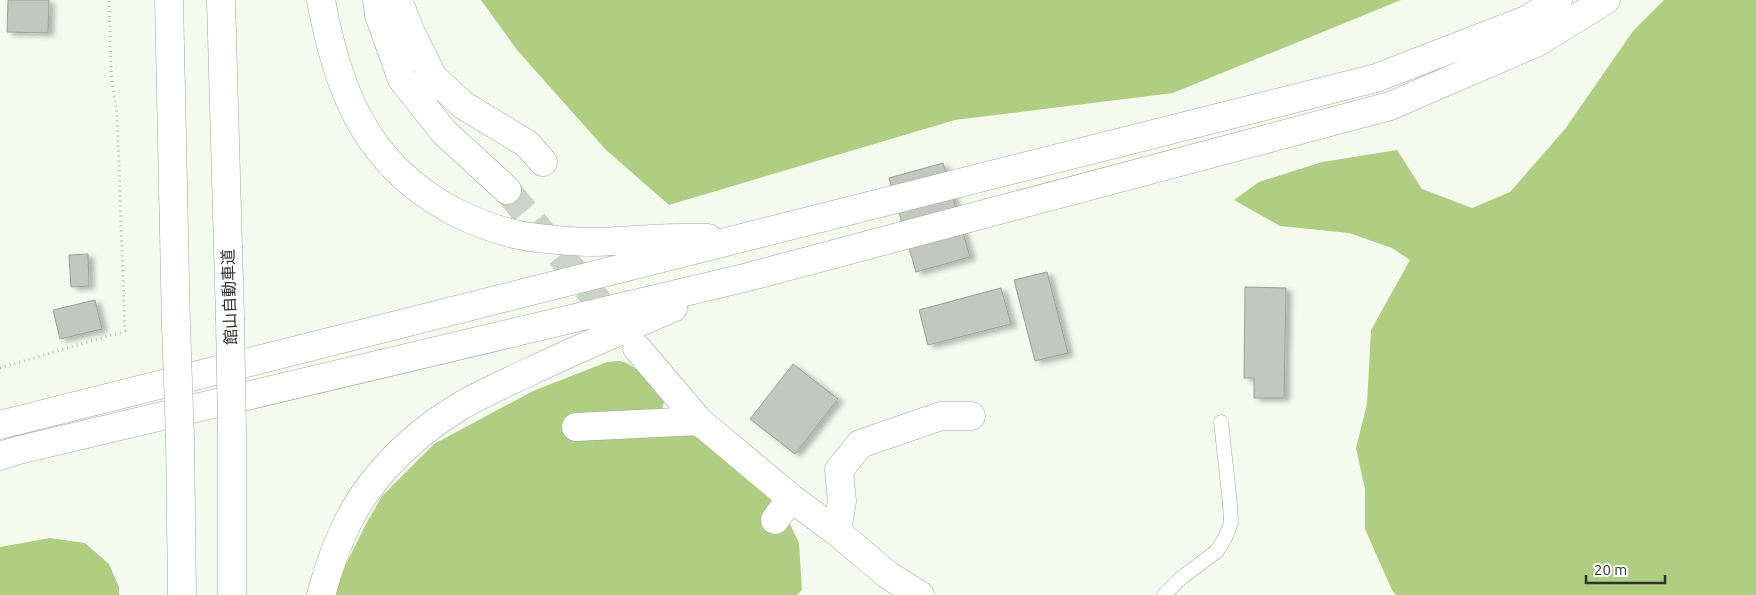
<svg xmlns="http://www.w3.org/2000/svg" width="1756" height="595" font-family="Ubuntu,'Noto Sans JP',sans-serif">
  <defs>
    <filter id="shadow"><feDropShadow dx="5.5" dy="3" stdDeviation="2.5" flood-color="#0004"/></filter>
  </defs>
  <rect width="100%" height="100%" fill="#f5faef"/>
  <path fill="#b0ce81" d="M 481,0 L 1401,0 L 1173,93 L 955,120 L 669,205 L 606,150 L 517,50 Z
    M 1664,0 L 1756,0 L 1756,595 L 1396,595 L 1392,590 L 1365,529 L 1365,489 L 1356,448 L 1367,404 L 1371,330 L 1410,260 L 1392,248 L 1349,233 L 1280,226 L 1234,200 L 1259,182 L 1322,162 L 1397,150 L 1422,189 L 1472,208 L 1510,192 L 1565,129 L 1633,31 Z
    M 607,362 C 612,362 619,360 623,362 C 636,365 656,388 665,398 L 662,409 L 780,503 L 799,543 L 802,590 L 797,595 L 335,595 L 344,568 L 366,524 L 382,496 L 434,444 L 533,391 Z
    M 50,538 L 85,543 L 109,564 L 119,587 L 119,595 L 0,595 L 0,547 Z"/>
  <path fill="#c3c7bd" stroke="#9ca096" filter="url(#shadow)" d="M 8,0 L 49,0 L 48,33 L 7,32 Z
    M 943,163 L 970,257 L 916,272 L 889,178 Z
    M 88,254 L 89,286 L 71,287 L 69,255 Z
    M 1047,272 L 1068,353 L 1035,361 L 1014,280 Z
    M 1245,287 L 1286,288 L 1284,398 L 1254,398 L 1254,378 L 1244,378 Z
    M 1001,288 L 1011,324 L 928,345 L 919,310 Z
    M 95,300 L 102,329 L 60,339 L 53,310 Z
    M 793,364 L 838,399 L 795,454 L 750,419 Z"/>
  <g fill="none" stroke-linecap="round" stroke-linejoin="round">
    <path stroke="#cdd2c8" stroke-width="28" stroke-dasharray="28 14" stroke-linecap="butt" d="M 507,190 L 620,328"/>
    <defs>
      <path id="service" d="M 1164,595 L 1181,578 L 1217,551 L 1225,538 L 1231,523 L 1230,504 L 1221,422"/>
      <path id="minor" d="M 377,0 L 379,15 L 402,79 L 444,132 L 507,190
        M 398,0 L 411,33 L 433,77 L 463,105 L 527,144 L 543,162
        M 637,348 L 699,421 L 791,498 L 837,532 L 888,575 L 920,595
        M 576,427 L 699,421
        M 775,520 L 791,498
        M 837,532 L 842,501 L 839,470 L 860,444 L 941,416 L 971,416"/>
      <path id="motorway" d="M 169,0 L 176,326
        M 221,0 L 230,318
        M 321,0 C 338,93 367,166 455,212 C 481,225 508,235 538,238 C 556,240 576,242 594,242 C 632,241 670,236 708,238
        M 0,425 L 1376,78 L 1526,20 L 1558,0
        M 232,431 L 232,595
        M 180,438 L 182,595
        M 0,456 L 19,450 L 748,277 L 1390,106 L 1536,43 L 1606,0
        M 321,595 C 332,556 346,517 371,485 C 394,455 426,427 459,407 C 480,394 504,384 527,373 C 575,350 624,329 673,308"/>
    </defs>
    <use href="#service" stroke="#a1a59b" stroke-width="15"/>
    <use href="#minor" stroke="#a1a59b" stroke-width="29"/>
    <use href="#motorway" stroke="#a1a59b" stroke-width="29"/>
    <path stroke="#b7bbb3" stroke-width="3" stroke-dasharray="1 4" stroke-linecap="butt" d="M 0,368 L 125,331 L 117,114 L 111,74 L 109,0"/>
    <use href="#service" stroke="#fff" stroke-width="14"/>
    <use href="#minor" stroke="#fff" stroke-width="28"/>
    <use href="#motorway" stroke="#fff" stroke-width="28"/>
    <defs>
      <path id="motorway-bridge" d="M 230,318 L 232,431
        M 176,326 L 180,438"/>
    </defs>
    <use href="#motorway-bridge" stroke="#a1a59b" stroke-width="29" stroke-linecap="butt"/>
    <use href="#motorway-bridge" stroke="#fff" stroke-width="28"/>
  </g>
  <g text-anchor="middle" stroke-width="5" stroke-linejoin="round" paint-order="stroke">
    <g font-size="16" fill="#2f312d" stroke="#fff">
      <text transform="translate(229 297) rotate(-92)" y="6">館山自動車道</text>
    </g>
  </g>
  <path d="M1586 575v8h79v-8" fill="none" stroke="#2f312d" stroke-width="2.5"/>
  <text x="1594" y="575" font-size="15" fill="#2f312d" stroke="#ffffff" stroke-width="4" paint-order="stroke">20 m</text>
</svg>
